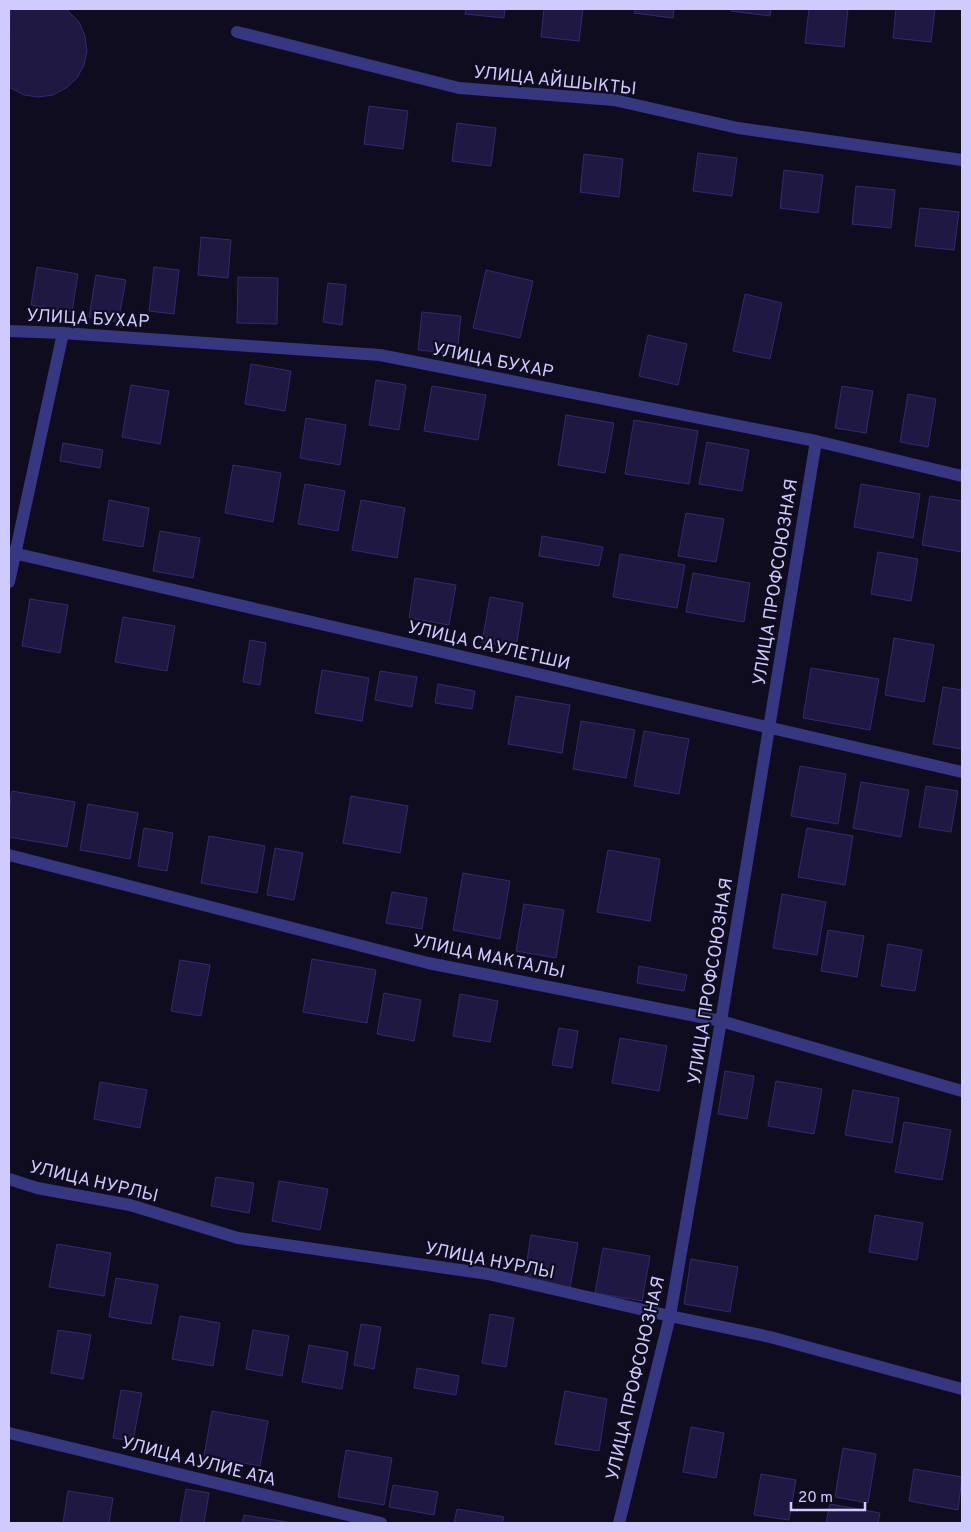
<svg xmlns="http://www.w3.org/2000/svg" width="971" height="1532" font-family="Overpass,sans-serif">
  <rect width="100%" height="100%" fill="#0f0c20"/>
  <path fill="#1f1842" stroke="#35296e" d="M 10,9 L 66,9 L 79,22 L 85,36 L 87,51 L 84,65 L 77,78 L 66,88 L 53,95 L 38,97 L 24,95 L 9,87 Z
    M 466,9 L 505,9 L 504,18 L 465,14 Z
    M 544,9 L 583,9 L 579,41 L 541,37 Z
    M 635,9 L 674,9 L 673,18 L 634,13 Z
    M 731,9 L 771,9 L 770,16 L 731,11 Z
    M 809,9 L 848,9 L 844,47 L 805,43 Z
    M 896,9 L 935,9 L 931,42 L 893,38 Z
    M 369,106 L 408,111 L 403,149 L 364,144 Z
    M 457,123 L 496,128 L 491,166 L 452,161 Z
    M 698,153 L 737,158 L 732,196 L 693,191 Z
    M 584,154 L 623,159 L 619,197 L 580,192 Z
    M 784,170 L 823,175 L 818,213 L 780,208 Z
    M 856,186 L 895,190 L 891,228 L 852,224 Z
    M 920,208 L 959,212 L 954,250 L 915,246 Z
    M 201,237 L 231,240 L 228,278 L 198,275 Z
    M 37,267 L 78,274 L 72,312 L 31,305 Z
    M 154,267 L 179,270 L 174,314 L 149,311 Z
    M 486,270 L 533,281 L 520,338 L 473,328 Z
    M 96,275 L 126,280 L 118,322 L 89,317 Z
    M 238,277 L 278,278 L 277,324 L 237,323 Z
    M 328,283 L 346,285 L 342,325 L 323,322 Z
    M 745,294 L 782,303 L 770,359 L 733,351 Z
    M 422,312 L 461,316 L 457,354 L 418,350 Z
    M 648,335 L 687,344 L 678,385 L 639,376 Z
    M 251,364 L 291,371 L 285,411 L 245,404 Z
    M 376,380 L 406,385 L 399,430 L 369,425 Z
    M 131,385 L 169,391 L 160,444 L 122,437 Z
    M 432,386 L 486,395 L 478,440 L 424,431 Z
    M 842,386 L 873,391 L 866,433 L 835,428 Z
    M 908,394 L 936,399 L 928,447 L 900,442 Z
    M 566,415 L 614,423 L 605,473 L 558,465 Z
    M 306,418 L 346,425 L 340,465 L 300,458 Z
    M 634,420 L 698,431 L 689,484 L 625,474 Z
    M 707,442 L 749,450 L 742,491 L 699,484 Z
    M 63,443 L 103,450 L 100,468 L 60,461 Z
    M 233,465 L 281,473 L 273,522 L 225,513 Z
    M 305,484 L 345,491 L 338,531 L 298,524 Z
    M 861,484 L 920,494 L 913,538 L 854,527 Z
    M 930,496 L 962,501 L 962,552 L 922,545 Z
    M 109,500 L 149,508 L 143,547 L 103,540 Z
    M 361,500 L 405,508 L 397,558 L 352,550 Z
    M 686,513 L 724,519 L 716,562 L 678,556 Z
    M 160,531 L 200,538 L 193,578 L 153,571 Z
    M 542,536 L 603,547 L 599,566 L 539,556 Z
    M 878,552 L 918,559 L 911,601 L 871,594 Z
    M 620,554 L 685,565 L 677,608 L 613,597 Z
    M 693,573 L 750,583 L 744,622 L 686,612 Z
    M 415,578 L 456,585 L 449,625 L 409,618 Z
    M 490,597 L 523,603 L 516,648 L 482,642 Z
    M 30,599 L 68,605 L 60,653 L 22,646 Z
    M 123,617 L 175,626 L 167,671 L 115,662 Z
    M 894,638 L 934,645 L 924,702 L 885,695 Z
    M 250,640 L 266,643 L 260,685 L 243,682 Z
    M 811,668 L 879,679 L 870,730 L 803,718 Z
    M 322,670 L 369,678 L 362,721 L 315,713 Z
    M 380,671 L 417,677 L 412,707 L 375,700 Z
    M 438,684 L 475,691 L 472,709 L 435,703 Z
    M 943,687 L 962,690 L 962,749 L 933,744 Z
    M 516,696 L 570,705 L 562,753 L 508,744 Z
    M 581,721 L 635,730 L 626,778 L 573,769 Z
    M 644,731 L 689,739 L 679,794 L 634,786 Z
    M 800,766 L 846,774 L 838,824 L 791,816 Z
    M 861,782 L 909,790 L 901,837 L 853,828 Z
    M 926,786 L 958,791 L 951,832 L 919,827 Z
    M 12,791 L 75,802 L 67,847 L 9,837 L 9,812 Z
    M 351,796 L 408,806 L 400,853 L 343,843 Z
    M 88,804 L 138,813 L 130,859 L 80,850 Z
    M 144,828 L 173,833 L 167,871 L 138,866 Z
    M 807,828 L 853,836 L 845,885 L 798,877 Z
    M 209,836 L 265,846 L 257,893 L 201,883 Z
    M 275,848 L 303,853 L 294,900 L 267,895 Z
    M 608,850 L 660,859 L 650,921 L 597,912 Z
    M 463,873 L 510,881 L 500,939 L 453,930 Z
    M 392,892 L 427,898 L 422,929 L 386,923 Z
    M 782,894 L 826,902 L 817,955 L 773,948 Z
    M 524,904 L 564,910 L 556,958 L 516,951 Z
    M 828,930 L 864,936 L 857,977 L 821,971 Z
    M 888,944 L 922,950 L 915,991 L 881,986 Z
    M 312,959 L 376,970 L 367,1023 L 303,1012 Z
    M 180,960 L 210,965 L 201,1016 L 171,1011 Z
    M 639,966 L 687,975 L 684,991 L 637,983 Z
    M 384,993 L 421,1000 L 414,1041 L 377,1034 Z
    M 460,994 L 498,1001 L 490,1042 L 453,1036 Z
    M 559,1028 L 578,1031 L 572,1068 L 552,1065 Z
    M 620,1038 L 667,1046 L 659,1091 L 612,1083 Z
    M 725,1071 L 754,1076 L 747,1119 L 718,1114 Z
    M 776,1081 L 822,1089 L 814,1134 L 768,1126 Z
    M 100,1082 L 147,1090 L 140,1128 L 94,1119 Z
    M 853,1090 L 899,1098 L 892,1143 L 845,1135 Z
    M 904,1122 L 951,1130 L 942,1180 L 895,1172 Z
    M 216,1177 L 254,1183 L 249,1213 L 211,1206 Z
    M 279,1181 L 328,1189 L 320,1230 L 272,1221 Z
    M 875,1215 L 923,1223 L 917,1260 L 869,1252 Z
    M 531,1235 L 578,1243 L 570,1288 L 524,1280 Z
    M 57,1244 L 111,1253 L 104,1296 L 49,1287 Z
    M 603,1248 L 650,1256 L 642,1301 L 595,1293 Z
    M 691,1259 L 738,1267 L 730,1312 L 684,1304 Z
    M 116,1278 L 158,1285 L 151,1324 L 109,1317 Z
    M 490,1314 L 514,1318 L 506,1367 L 482,1363 Z
    M 180,1316 L 220,1323 L 213,1366 L 172,1359 Z
    M 361,1324 L 381,1327 L 374,1369 L 354,1365 Z
    M 58,1330 L 91,1335 L 83,1379 L 51,1373 Z
    M 253,1330 L 289,1336 L 282,1376 L 246,1369 Z
    M 309,1345 L 348,1352 L 342,1389 L 302,1382 Z
    M 417,1368 L 459,1376 L 456,1395 L 414,1388 Z
    M 121,1390 L 142,1393 L 133,1441 L 113,1438 Z
    M 565,1391 L 607,1399 L 599,1451 L 555,1444 Z
    M 212,1411 L 268,1421 L 260,1466 L 204,1456 Z
    M 691,1427 L 724,1433 L 716,1478 L 683,1472 Z
    M 843,1448 L 876,1454 L 868,1503 L 835,1497 Z
    M 346,1450 L 392,1458 L 384,1505 L 338,1497 Z
    M 914,1469 L 962,1477 L 958,1510 L 909,1501 Z
    M 761,1474 L 796,1480 L 789,1520 L 754,1515 Z
    M 393,1485 L 438,1492 L 434,1515 L 389,1507 Z
    M 186,1489 L 209,1493 L 204,1523 L 180,1523 Z
    M 68,1491 L 113,1498 L 109,1523 L 63,1523 Z
    M 830,1504 L 880,1513 L 878,1523 L 826,1523 Z
    M 457,1509 L 504,1517 L 502,1523 L 454,1523 Z
    M 244,1515 L 293,1523 L 242,1523 Z"/>
  <g fill="none" stroke-linecap="round" stroke-linejoin="round">
    <path stroke="#373681" stroke-width="12" d="M 237,32 L 459,88 L 614,100 L 738,128 L 962,160
      M 9,331 L 63,333 L 380,355 L 816,441 L 962,476
      M 9,552 L 962,772
      M 9,582 L 63,333
      M 9,855 L 428,963 L 721,1021 L 962,1091
      M 9,1179 L 37,1188 L 130,1205 L 238,1238 L 488,1274 L 670,1316 L 770,1337 L 962,1389
      M 9,1433 L 381,1523
      M 619,1523 L 670,1316 L 721,1021 L 816,441"/>
  </g>
  <g text-anchor="middle" stroke-width="4.5" stroke-linejoin="round" paint-order="stroke">
    <g font-size="18" fill="#d0cbff" stroke="#0f0c20">
      <text transform="translate(555 80) rotate(6)" y="6">УЛИЦА АЙШЫКТЫ</text>
      <text transform="translate(88 318) rotate(3)" y="6">УЛИЦА БУХАР</text>
      <text transform="translate(493 360) rotate(11)" y="6">УЛИЦА БУХАР</text>
      <text transform="translate(775 582) rotate(-81)" y="6">УЛИЦА ПРОФСОЮЗНАЯ</text>
      <text transform="translate(489 645) rotate(13)" y="6">УЛИЦА САУЛЕТШИ</text>
      <text transform="translate(489 956) rotate(12)" y="6">УЛИЦА МАКТАЛЫ</text>
      <text transform="translate(710 981) rotate(-81)" y="6">УЛИЦА ПРОФСОЮЗНАЯ</text>
      <text transform="translate(94 1181) rotate(13)" y="6">УЛИЦА НУРЛЫ</text>
      <text transform="translate(490 1260) rotate(11)" y="6">УЛИЦА НУРЛЫ</text>
      <text transform="translate(635 1378) rotate(-77)" y="6">УЛИЦА ПРОФСОЮЗНАЯ</text>
      <text transform="translate(199 1461) rotate(14)" y="6">УЛИЦА АУЛИЕ АТА</text>
    </g>
  </g>
  <rect width="971" height="1532" fill="none" stroke="#d0cbff" stroke-width="20"/>
  <path d="M791 1502v8h74v-8" fill="none" stroke="#d0cbff" stroke-width="2.5"/>
  <text x="798" y="1502" font-size="15" fill="#d0cbff" stroke="#0f0c20" stroke-width="4" paint-order="stroke">20 m</text>
</svg>
